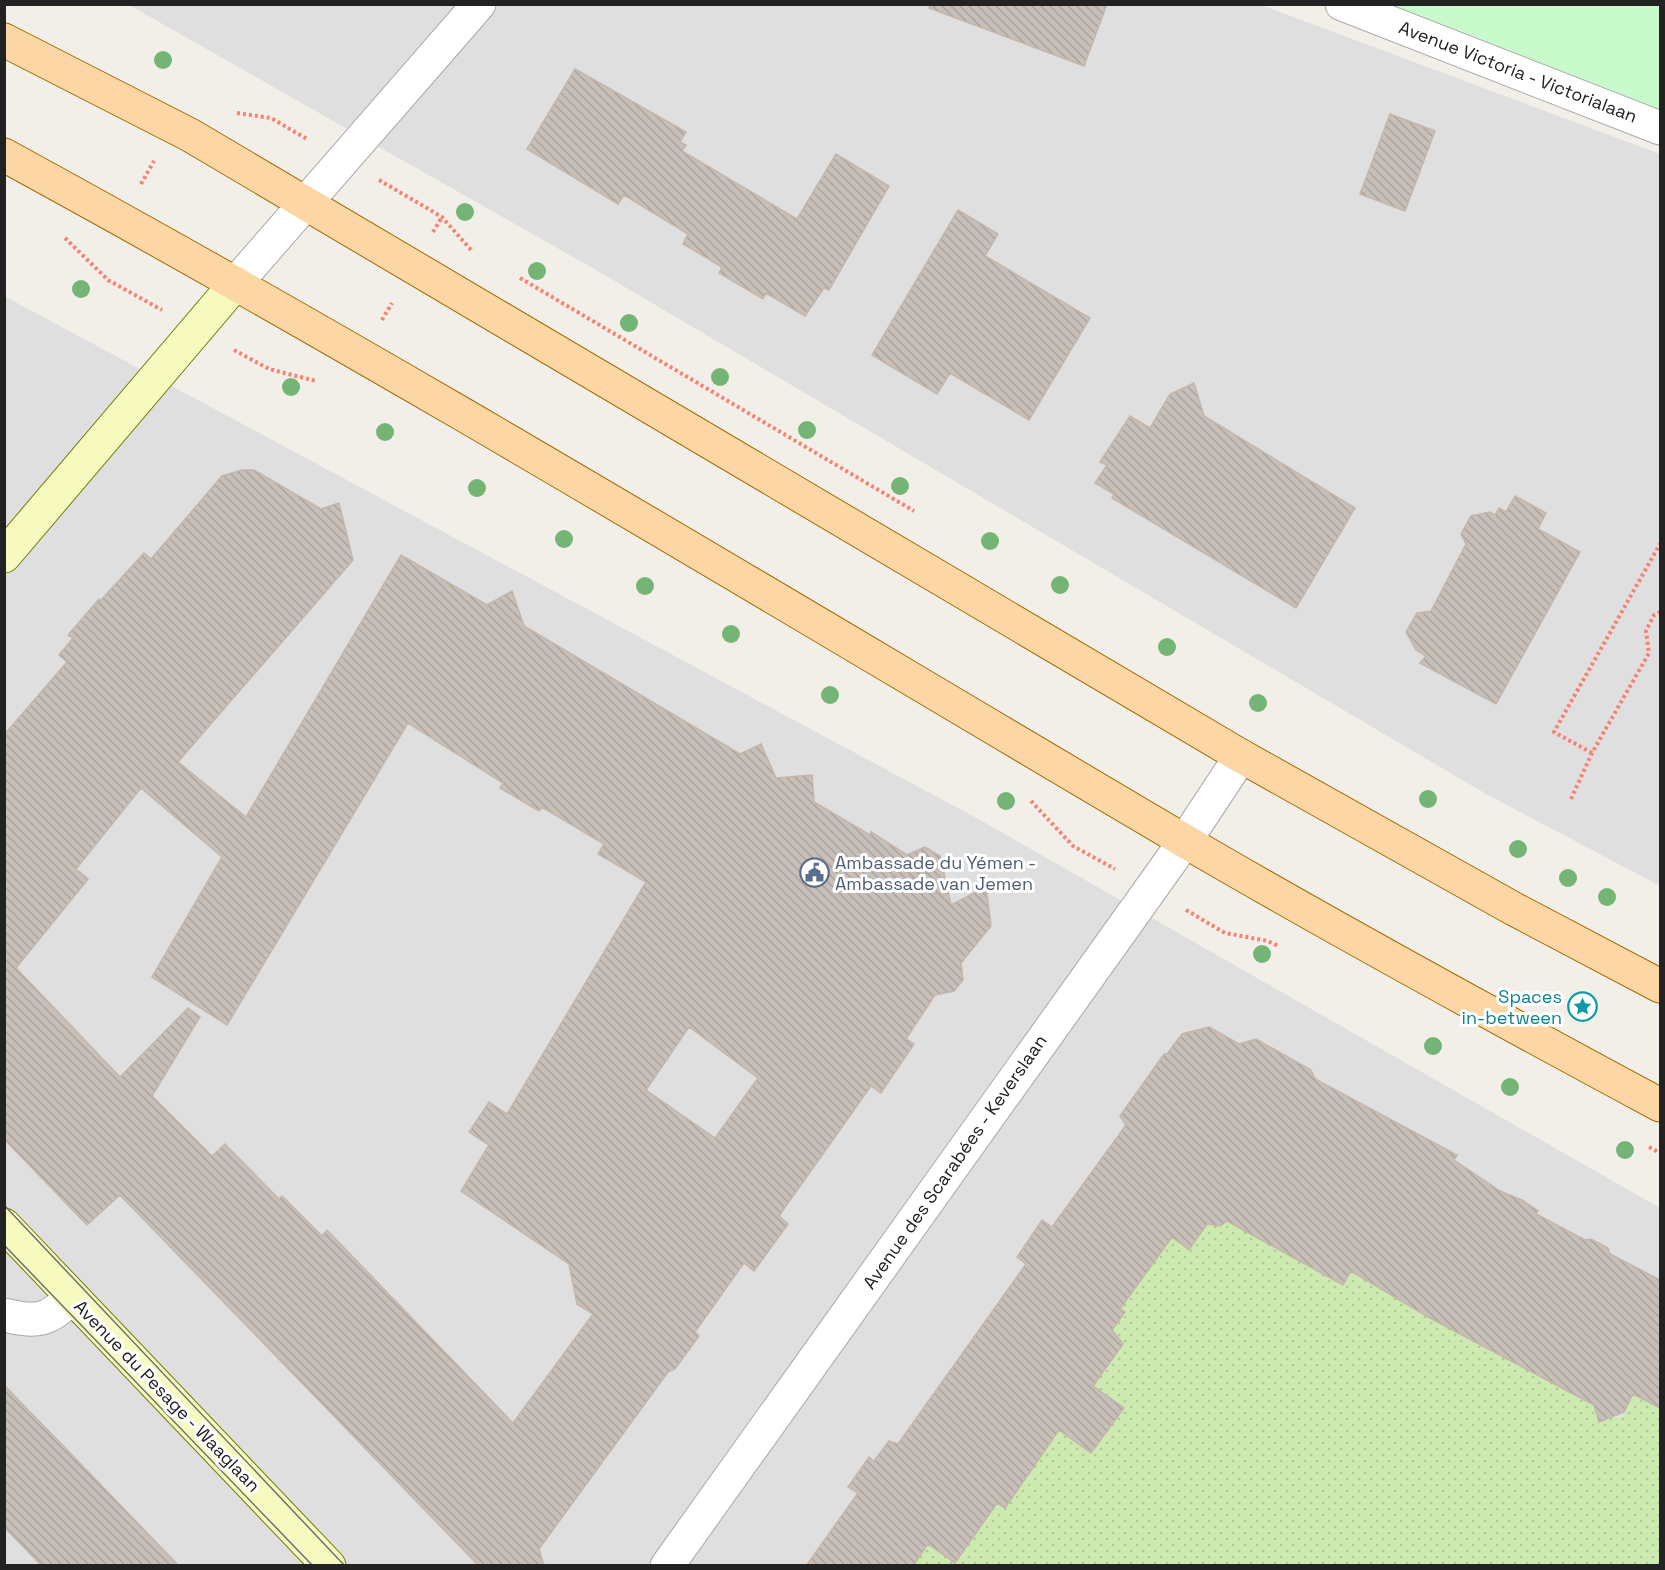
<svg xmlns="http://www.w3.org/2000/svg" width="1665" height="1570" font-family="'Space Grotesk',sans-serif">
  <defs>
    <pattern id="grass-dots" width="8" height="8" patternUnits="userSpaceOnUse" patternTransform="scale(1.5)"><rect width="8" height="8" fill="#cdebb0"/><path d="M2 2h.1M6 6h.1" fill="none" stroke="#b0c997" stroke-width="1.8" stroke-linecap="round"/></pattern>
    <pattern id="building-back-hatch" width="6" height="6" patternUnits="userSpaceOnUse" patternTransform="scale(1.5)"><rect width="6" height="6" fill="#c7bfb8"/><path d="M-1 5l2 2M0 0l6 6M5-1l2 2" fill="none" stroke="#aba49e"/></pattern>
  </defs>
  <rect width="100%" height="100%" fill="#f2efe9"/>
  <path fill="#e0dfdf" d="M 129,5 L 1261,5 L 1660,154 L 1660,886 L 1486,794 L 596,270 Z
    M 4,296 L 982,821 L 1660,1208 L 1660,1565 L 5,1565 Z"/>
  <path fill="url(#grass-dots)" d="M 1230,1213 L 1343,1285 L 1351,1271 L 1431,1318 L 1594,1405 L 1596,1413 L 1607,1419 L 1614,1416 L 1621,1419 L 1633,1394 L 1660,1408 L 1660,1565 L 913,1566 L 928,1544 L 955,1563 L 969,1542 L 988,1497 L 1005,1508 L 1059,1430 L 1123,1408 L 1058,1362 L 1110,1362 L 1123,1344 L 1109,1334 L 1125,1313 L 1111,1302 L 1136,1287 L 1172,1237 L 1189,1249 L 1210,1221 Z"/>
  <path fill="#c8facc" d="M 1374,5 L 1660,5 L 1660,116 Z"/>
  <path fill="url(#building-back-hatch)" stroke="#c4b6ab" stroke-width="1.5" fill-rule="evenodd" d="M 930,4 L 1107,4 L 1084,66 L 929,8 Z
    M 575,69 L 686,132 L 680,142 L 686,145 L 682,151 L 797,219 L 836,154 L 889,186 L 829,290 L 824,288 L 805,316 L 766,293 L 763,299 L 719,273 L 722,267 L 683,244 L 688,234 L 624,195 L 618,204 L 527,149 Z
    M 1390,114 L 1435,131 L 1405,211 L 1360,194 Z
    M 958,210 L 998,234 L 985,256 L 1090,318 L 1029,420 L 950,373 L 937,394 L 872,355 Z
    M 1194,383 L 1204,416 L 1355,508 L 1296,608 L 1112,498 L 1114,494 L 1095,483 L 1107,465 L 1100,462 L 1130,416 L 1150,428 L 1170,394 Z
    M 242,470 L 254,470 L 321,509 L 339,503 L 353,560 L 178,762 L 246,817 L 401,555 L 487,605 L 512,591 L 524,626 L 740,754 L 761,744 L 776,778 L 812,775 L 814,802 L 870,835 L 871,832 L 907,855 L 925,847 L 940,856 L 951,905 L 986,887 L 991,926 L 961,963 L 963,980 L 954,991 L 935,995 L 906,1039 L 914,1044 L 881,1093 L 871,1086 L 779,1216 L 788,1224 L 754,1271 L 744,1263 L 695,1332 L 699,1336 L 675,1369 L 668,1372 L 539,1549 L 544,1566 L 479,1566 L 120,1195 L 87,1225 L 4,1139 L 4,735 L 67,662 L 59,655 L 73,638 L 68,635 L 99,599 L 100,601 L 144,553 L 151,559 L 222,476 ZM 408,723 L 503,783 L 500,788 L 539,811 L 542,807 L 604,844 L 598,854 L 646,882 L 507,1114 L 489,1102 L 469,1132 L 489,1145 L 461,1191 L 569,1264 L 577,1304 L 593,1314 L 513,1423 L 327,1230 L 322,1236 L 282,1196 L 279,1199 L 225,1144 L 212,1156 L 152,1096 L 200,1017 L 188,1008 L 120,1077 L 16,968 L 88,879 L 76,869 L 141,788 L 222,857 L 152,977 L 227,1025 ZM 689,1027 L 758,1078 L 715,1138 L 646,1090 Z
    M 1515,496 L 1546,513 L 1538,529 L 1580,552 L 1496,704 L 1420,663 L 1426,656 L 1416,650 L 1406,632 L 1417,613 L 1431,611 L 1466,544 L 1461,534 L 1471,516 L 1490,512 L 1495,515 L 1499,508 L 1506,512 Z
    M 1209,1027 L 1239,1044 L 1256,1039 L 1311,1070 L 1315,1079 L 1457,1155 L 1454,1160 L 1500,1191 L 1522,1200 L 1538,1211 L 1536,1214 L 1585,1240 L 1591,1239 L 1608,1248 L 1610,1254 L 1660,1280 L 1660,1408 L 1633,1394 L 1624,1412 L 1599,1422 L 1594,1405 L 1430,1318 L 1351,1271 L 1343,1285 L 1227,1221 L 1220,1226 L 1207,1224 L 1189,1250 L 1172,1237 L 1120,1309 L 1125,1312 L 1112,1330 L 1123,1344 L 1093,1386 L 1124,1408 L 1091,1453 L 1059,1430 L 1005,1508 L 997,1503 L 955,1563 L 928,1544 L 913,1566 L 806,1566 L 858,1493 L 848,1487 L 869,1457 L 874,1461 L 889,1441 L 898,1444 L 1026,1264 L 1017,1257 L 1042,1220 L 1052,1227 L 1126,1125 L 1120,1116 L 1164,1054 L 1167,1054 L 1182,1034 Z
    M 4,1385 L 74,1457 L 179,1566 L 42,1566 L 4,1527 Z"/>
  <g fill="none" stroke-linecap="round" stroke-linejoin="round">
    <defs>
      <path id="street" d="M 1342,4 L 1660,128
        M 236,283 L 479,4
        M 4,1315 C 38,1323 48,1321 72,1297
        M 667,1566 L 1185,841 L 1241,756"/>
      <path id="secondary" d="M 4,556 L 236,283
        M 4,1225 L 329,1566"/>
      <path id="primary" d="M 4,40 L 190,135 L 1241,756 L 1514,909 L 1660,986
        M 4,155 C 404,373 791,609 1183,840 C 1340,932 1500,1019 1660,1105"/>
    </defs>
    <use href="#street" stroke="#a9a9a9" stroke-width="35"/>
    <use href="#secondary" stroke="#707d05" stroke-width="35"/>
    <use href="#primary" stroke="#a06b00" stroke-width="35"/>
    <path stroke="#fa8072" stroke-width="4" stroke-dasharray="3 3" stroke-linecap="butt" d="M 237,113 L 271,118 L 307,139
      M 379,180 L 442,217 L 472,251
      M 141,184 L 154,161
      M 433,232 L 442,217
      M 65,238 L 108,280 L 162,310
      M 520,278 L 914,511
      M 382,320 L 392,303
      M 234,350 L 269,369 L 316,381
      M 1592,753 L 1554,732 L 1660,544
      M 1571,799 L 1592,753 L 1649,653 L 1646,631 L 1654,615 L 1660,612
      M 1031,801 L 1073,846 L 1115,869
      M 1186,910 L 1225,933 L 1268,941 L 1278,946
      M 1649,1147 L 1660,1153"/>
    <use href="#street" stroke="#fff" stroke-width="33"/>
    <use href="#secondary" stroke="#f7fabf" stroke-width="33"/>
    <use href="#primary" stroke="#fcd6a4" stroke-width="33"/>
    <path stroke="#707070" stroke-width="1.5" d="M 4,1205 L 345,1566
      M 4,1245 L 313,1566"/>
  </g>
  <g fill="#74b475">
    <circle cx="163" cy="60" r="9"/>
    <circle cx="465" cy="212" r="9"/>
    <circle cx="537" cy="271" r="9"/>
    <circle cx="81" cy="289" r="9"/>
    <circle cx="629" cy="323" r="9"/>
    <circle cx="720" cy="377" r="9"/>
    <circle cx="291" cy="387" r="9"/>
    <circle cx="807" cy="430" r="9"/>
    <circle cx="385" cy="432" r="9"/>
    <circle cx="900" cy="486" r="9"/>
    <circle cx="477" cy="488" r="9"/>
    <circle cx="564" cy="539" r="9"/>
    <circle cx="990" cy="541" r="9"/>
    <circle cx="1060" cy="585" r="9"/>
    <circle cx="645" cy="586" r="9"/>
    <circle cx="731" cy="634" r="9"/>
    <circle cx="1167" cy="647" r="9"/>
    <circle cx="830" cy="695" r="9"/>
    <circle cx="1258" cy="703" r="9"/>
    <circle cx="1428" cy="799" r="9"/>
    <circle cx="1006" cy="801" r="9"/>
    <circle cx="1518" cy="849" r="9"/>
    <circle cx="1568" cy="878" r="9"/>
    <circle cx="1607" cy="897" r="9"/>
    <circle cx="1262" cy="954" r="9"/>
    <circle cx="1433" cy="1046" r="9"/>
    <circle cx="1510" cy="1087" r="9"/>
    <circle cx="1625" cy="1150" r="9"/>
  </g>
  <defs>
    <symbol id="civic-ring" viewBox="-11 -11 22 22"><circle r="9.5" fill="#fff" stroke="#5c6f8a" stroke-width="1.5"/><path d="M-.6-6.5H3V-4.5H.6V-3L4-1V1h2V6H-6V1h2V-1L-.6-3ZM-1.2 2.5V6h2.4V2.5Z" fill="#5c6f8a"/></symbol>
    <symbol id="sight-ring" viewBox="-11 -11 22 22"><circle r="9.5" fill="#fff" stroke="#0f9aa8" stroke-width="1.5"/><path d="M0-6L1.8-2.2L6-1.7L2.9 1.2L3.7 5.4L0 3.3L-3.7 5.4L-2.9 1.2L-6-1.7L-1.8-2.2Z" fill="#0f9aa8"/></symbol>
  </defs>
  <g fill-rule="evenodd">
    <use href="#civic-ring" x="798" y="856" width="33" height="33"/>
    <use href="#sight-ring" x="1566" y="990" width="33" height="33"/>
  </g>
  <g text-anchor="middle" stroke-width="6" stroke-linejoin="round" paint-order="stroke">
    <g font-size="18" fill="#222" stroke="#fff">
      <text transform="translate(1518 72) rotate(21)" y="6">Avenue Victoria - Victorialaan</text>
      <text transform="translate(955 1162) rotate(-55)" y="6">Avenue des Scarabées - Keverslaan</text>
      <text transform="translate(167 1396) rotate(46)" y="6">Avenue du Pesage - Waaglaan</text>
    </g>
    <g font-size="18" fill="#4e5e75" stroke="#fff" text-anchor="start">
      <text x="835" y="869">Ambassade du Yémen -<tspan x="835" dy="21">Ambassade van Jemen</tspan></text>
    </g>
    <g font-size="18" fill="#0d838f" stroke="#fff" text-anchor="end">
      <text x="1562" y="1003">Spaces<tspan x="1562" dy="21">in-between</tspan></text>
    </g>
  </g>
  <rect width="1665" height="1570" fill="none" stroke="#222222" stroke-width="12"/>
</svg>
